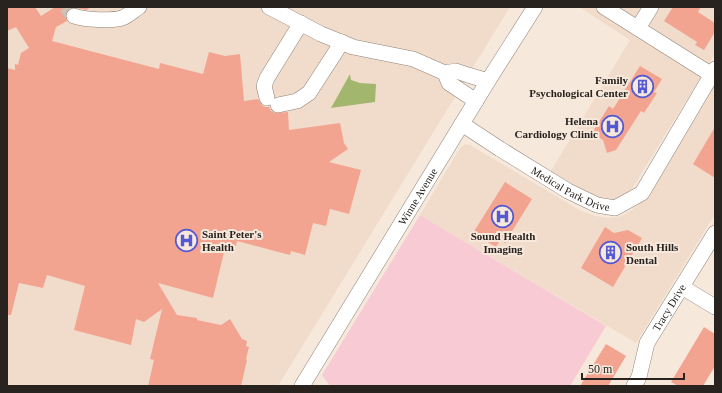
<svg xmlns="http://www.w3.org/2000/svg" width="722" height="393" font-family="'Times New Roman',serif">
  <rect width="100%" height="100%" fill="#f7e8dc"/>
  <path fill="#f1dccb" d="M 7,7 L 510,7 L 278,386 L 7,386 Z
    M 579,7 L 715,7 L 715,54 L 633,187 L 623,198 L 607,202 L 549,174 L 630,40 Z
    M 715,84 L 715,214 L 636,343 L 420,215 L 460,148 L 465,144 L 470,145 L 581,211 L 596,216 L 609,218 L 621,216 L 632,210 L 646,198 Z"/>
  <path fill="#f8cad4" d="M 420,215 L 606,326 L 570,386 L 330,386 L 322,375 Z"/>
  <path fill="#a3b66e" d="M 350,74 L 351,80 L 360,83 L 376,84 L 375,102 L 331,108 Z"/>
  <path fill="#f3a491" d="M 7,7 L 35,7 L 41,16 L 55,7 L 91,7 L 86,10 L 72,7 L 68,9 L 65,14 L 67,21 L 56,27 L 52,41 L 159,69 L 160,63 L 203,74 L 209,52 L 225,56 L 240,54 L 244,101 L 258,99 L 261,104 L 265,107 L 269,107 L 271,111 L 275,113 L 288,112 L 289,130 L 340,123 L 344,143 L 348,149 L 329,162 L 361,170 L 349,214 L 330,209 L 326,226 L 313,223 L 305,255 L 291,251 L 290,255 L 237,241 L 236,246 L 226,244 L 213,298 L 158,283 L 177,315 L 197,318 L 197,320 L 221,325 L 230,319 L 242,339 L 247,341 L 246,346 L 249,347 L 246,359 L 247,360 L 241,386 L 148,386 L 154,360 L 150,359 L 162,309 L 144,322 L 136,319 L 131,345 L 74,330 L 85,286 L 47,275 L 43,288 L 19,283 L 11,315 L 7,315 L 7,68 L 15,70 L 15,64 L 18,65 L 21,53 L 29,48 L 16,27 L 7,31 Z
    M 673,7 L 701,7 L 698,12 L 715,23 L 715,32 L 704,50 L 695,45 L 697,42 L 664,21 Z
    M 640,66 L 662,79 L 654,92 L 657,93 L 644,113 L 641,111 L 616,150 L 607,153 L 603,140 L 592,133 L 609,106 L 613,109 Z
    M 715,127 L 715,178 L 693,164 Z
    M 505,182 L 532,199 L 505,243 L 500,240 L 496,247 L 473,233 Z
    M 605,227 L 614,233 L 628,230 L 642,238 L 613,287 L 581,268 Z
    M 704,327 L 715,334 L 715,366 L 703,386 L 678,386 L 671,382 Z
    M 606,344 L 626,356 L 608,386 L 580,386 Z"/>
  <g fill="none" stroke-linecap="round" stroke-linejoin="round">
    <path stroke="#cec1b6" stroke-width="15" stroke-dasharray="15 8" stroke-linecap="butt" d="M 67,7 L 68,9 L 74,16"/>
    <defs>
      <g id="minor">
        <path d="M 269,7 L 321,34 L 353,47 L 413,59 L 445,73 L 456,71 L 468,75 L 488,81"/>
        <path d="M 604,7 L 712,75"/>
        <path d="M 74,16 C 85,20 111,21 122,18 C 128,16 134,10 139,7"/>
        <path d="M 638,28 L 651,7"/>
        <path d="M 445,73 L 449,83 L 476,101"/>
        <path d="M 267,98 L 264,86 L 267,78 L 301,23"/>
        <path d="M 278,105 L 297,101 L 309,93 L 342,42"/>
        <path id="s1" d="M 462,124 L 500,149 L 568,191 L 597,205 L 615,208 L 642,193 L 715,69"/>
        <path d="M 682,287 L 715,307"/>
        <path id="s2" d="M 302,386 L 488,81 L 535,7"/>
        <path id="s3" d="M 634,386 L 639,377 L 647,343 L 715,233"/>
      </g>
    </defs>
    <use href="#minor" stroke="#8f8277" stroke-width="16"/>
    <use href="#minor" stroke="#fff" stroke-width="15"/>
  </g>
  <defs>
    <symbol id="building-ring" viewBox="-11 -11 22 22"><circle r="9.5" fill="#f7e8dc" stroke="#565ad1" stroke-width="1.5"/><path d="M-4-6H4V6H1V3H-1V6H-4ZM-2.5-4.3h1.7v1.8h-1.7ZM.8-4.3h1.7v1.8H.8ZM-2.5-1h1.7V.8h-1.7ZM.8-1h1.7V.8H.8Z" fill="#565ad1"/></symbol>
    <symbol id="hospital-ring" viewBox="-11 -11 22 22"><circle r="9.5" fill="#f7e8dc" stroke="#565ad1" stroke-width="1.5"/><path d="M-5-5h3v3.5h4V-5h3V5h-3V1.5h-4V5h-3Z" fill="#565ad1"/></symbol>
  </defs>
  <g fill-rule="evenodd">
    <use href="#building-ring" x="630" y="74" width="25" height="25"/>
    <use href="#hospital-ring" x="600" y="114" width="25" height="25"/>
    <use href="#hospital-ring" x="490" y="204" width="25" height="25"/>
    <use href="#hospital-ring" x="174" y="228" width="25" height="25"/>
    <use href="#building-ring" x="598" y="240" width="25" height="25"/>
  </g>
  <g text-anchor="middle" stroke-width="4" stroke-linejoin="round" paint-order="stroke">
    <g font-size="11" font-weight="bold" fill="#28231e" stroke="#f7e8dc" text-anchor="end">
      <text x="628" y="84">Family<tspan x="628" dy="13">Psychological Center</tspan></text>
      <text x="598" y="125">Helena<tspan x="598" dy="13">Cardiology Clinic</tspan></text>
      <text x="202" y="238" text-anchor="start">Saint Peter's<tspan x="202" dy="13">Health</tspan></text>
      <text x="503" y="240" text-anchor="middle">Sound Health<tspan x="503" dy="13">Imaging</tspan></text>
      <text x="626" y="251" text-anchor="start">South Hills<tspan x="626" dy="13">Dental</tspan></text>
    </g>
    <g font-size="11" fill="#28231e" stroke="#f7e8dc">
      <text dy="4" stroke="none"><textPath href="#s1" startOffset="127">Medical Park Drive</textPath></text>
      <text dy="4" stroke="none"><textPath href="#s2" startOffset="222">Winne Avenue</textPath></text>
      <text dy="4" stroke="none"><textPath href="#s3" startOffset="87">Tracy Drive</textPath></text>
    </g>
  </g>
  <rect width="722" height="393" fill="none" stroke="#28231e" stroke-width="16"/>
  <path d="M582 373v6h102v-6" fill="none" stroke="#28231e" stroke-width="2"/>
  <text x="588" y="373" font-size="12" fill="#28231e" stroke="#f7e8dc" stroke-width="3" paint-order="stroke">50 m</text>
</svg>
